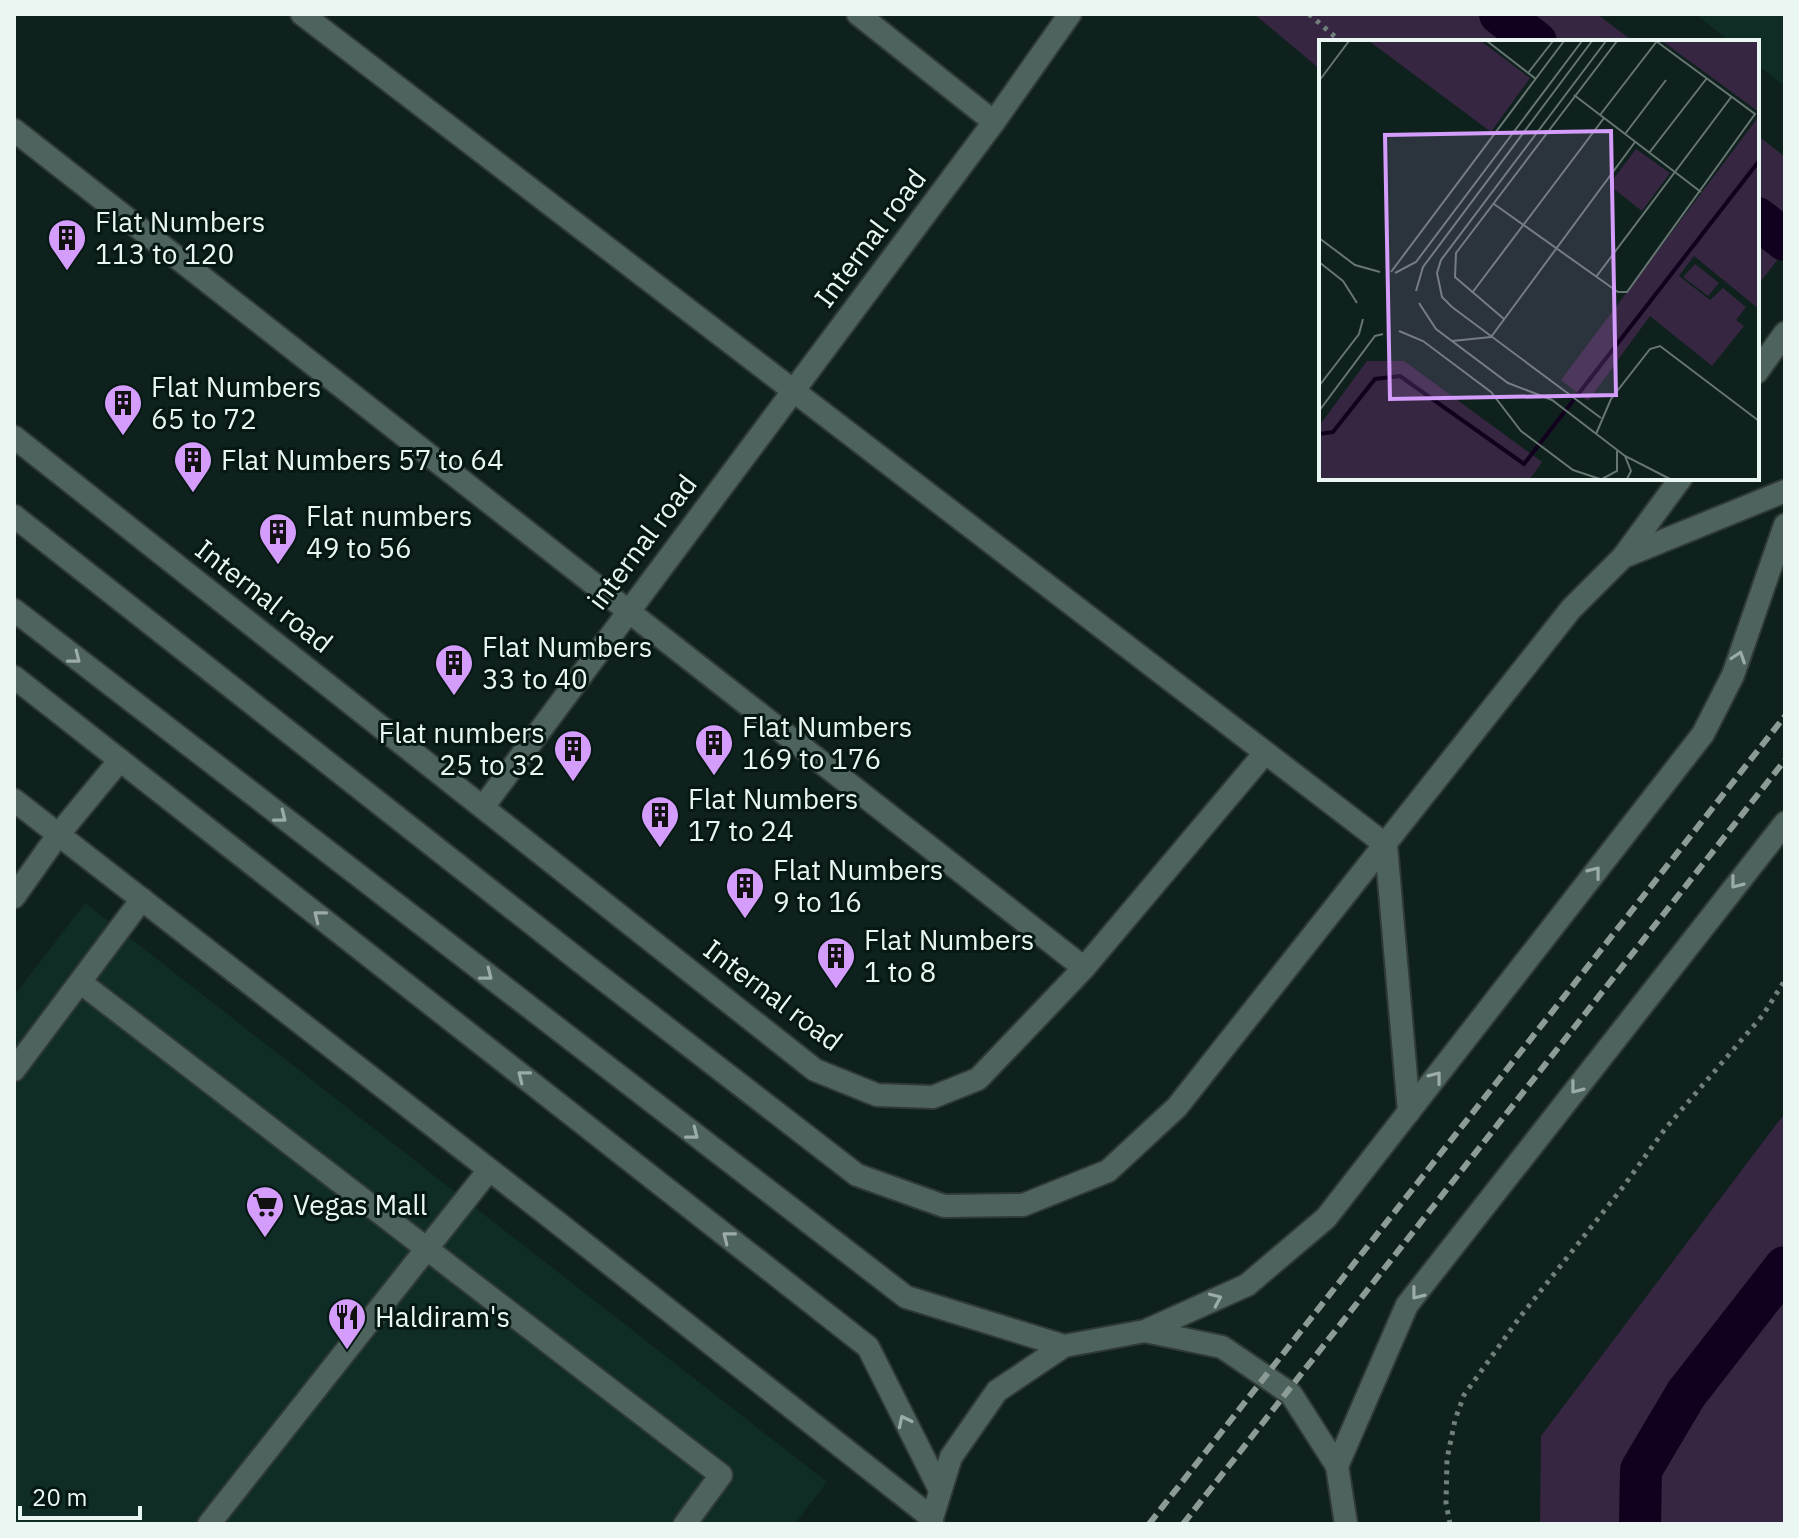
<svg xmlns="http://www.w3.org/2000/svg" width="1799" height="1538" font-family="'IBM Plex Sans',sans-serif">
  <rect width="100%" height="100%" fill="#0e211c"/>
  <path fill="#102c26" d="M 1696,14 L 1785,14 L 1785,87 L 1757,64 L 1757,42 L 1730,42 Z
    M 85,903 L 827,1482 L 795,1524 L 14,1524 L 14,996 Z"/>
  <path fill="#362642" d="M 1254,14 L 1597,14 L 1634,42 L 1321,42 L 1321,70 Z
    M 1757,135 L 1785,157 L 1785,250 L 1757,286 Z
    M 1785,1113 L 1785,1524 L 1540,1524 L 1541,1436 Z"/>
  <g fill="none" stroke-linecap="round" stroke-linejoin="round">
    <path stroke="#12001f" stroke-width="42" d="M 1500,14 L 1536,42
      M 1757,218 L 1785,240
      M 1640,1524 L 1641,1470 L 1686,1394 L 1785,1267"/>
    <defs>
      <path id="service" d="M 1623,557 L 1785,491
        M 14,897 L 58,835 L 120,760
        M 80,982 L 721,1475 L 685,1524
        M 14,1070 L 142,899
        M 209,1524 L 489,1170"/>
      <path id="minor" d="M 302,14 L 1386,845 L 1409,1112
        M 858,14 L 994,122
        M 14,130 L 1084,968
        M 1757,372 L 1785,333
        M 14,437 L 815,1070 L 877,1095 L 933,1097 L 978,1079 L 1084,968 L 1265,753
        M 14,516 L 581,962 L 857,1175 L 944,1206 L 1023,1205 L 1108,1171 L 1177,1107 L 1571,609 L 1623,557 L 1681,478
        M 14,800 L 558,1223 L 932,1518
        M 483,807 L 994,122 L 1070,14"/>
      <path id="tertiary" d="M 14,610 L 906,1297 L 1064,1346
        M 14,677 L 868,1347 L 940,1490
        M 1145,1331 L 1247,1285 L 1326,1218 L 1703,734 L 1733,675 L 1785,525
        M 1337,1466 L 1407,1305 L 1785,823
        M 932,1524 L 932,1518 L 951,1457 L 997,1391 L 1064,1346 L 1145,1331 L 1222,1347 L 1291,1394 L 1337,1466 L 1346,1524"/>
    </defs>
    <use href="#service" stroke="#2f3936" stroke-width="26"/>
    <use href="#minor" stroke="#2f3936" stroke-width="26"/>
    <use href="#tertiary" stroke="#2f3936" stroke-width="26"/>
    <path stroke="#70807b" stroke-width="5" stroke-dasharray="4 6" stroke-linecap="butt" d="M 1309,14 L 1341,42
      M 1450,1524 L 1446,1503 L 1447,1459 L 1455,1420 L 1464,1395 L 1520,1317 L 1623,1187 L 1665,1129 L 1763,1015 L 1785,980"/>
    <use href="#service" stroke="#4f635e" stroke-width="22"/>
    <use href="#minor" stroke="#4f635e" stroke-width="22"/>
    <use href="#tertiary" stroke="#4f635e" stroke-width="22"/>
    <path stroke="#8c9b96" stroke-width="6" stroke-dasharray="12 6" stroke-linecap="butt" d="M 1149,1524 L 1785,716
      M 1183,1524 L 1785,760"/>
  </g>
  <defs><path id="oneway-chevron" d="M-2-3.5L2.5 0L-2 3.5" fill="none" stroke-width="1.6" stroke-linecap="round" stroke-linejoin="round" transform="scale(2)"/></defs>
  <g stroke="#9caca8">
    <use href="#oneway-chevron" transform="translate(1739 657) rotate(-71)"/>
    <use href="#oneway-chevron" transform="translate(75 658) rotate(38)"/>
    <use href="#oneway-chevron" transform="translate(281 817) rotate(38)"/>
    <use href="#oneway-chevron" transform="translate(1595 872) rotate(-52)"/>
    <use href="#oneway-chevron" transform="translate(1736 883) rotate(128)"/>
    <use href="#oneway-chevron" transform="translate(319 916) rotate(-142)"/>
    <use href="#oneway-chevron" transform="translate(487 975) rotate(38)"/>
    <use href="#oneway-chevron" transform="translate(523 1076) rotate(-142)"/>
    <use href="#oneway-chevron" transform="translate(1436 1077) rotate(-52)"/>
    <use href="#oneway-chevron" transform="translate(1576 1088) rotate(128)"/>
    <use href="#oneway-chevron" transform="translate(693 1134) rotate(38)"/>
    <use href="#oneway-chevron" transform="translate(728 1237) rotate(-142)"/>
    <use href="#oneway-chevron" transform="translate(1417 1294) rotate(128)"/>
    <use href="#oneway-chevron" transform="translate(1216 1299) rotate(-24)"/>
    <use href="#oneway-chevron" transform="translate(904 1421) rotate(-116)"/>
  </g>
  <defs>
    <symbol id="building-pin" viewBox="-11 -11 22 30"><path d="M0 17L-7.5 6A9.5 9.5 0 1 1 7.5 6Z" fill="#d49cfb" stroke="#061813"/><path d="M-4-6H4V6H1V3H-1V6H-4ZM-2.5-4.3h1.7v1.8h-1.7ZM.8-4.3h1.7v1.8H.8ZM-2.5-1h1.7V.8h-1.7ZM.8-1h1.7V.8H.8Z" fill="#111"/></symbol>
    <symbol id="supermarket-pin" viewBox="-11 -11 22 30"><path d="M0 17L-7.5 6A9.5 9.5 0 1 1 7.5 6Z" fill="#d49cfb" stroke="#061813"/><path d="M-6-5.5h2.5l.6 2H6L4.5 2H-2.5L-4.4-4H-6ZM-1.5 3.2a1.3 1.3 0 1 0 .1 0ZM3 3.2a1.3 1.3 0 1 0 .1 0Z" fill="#111"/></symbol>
    <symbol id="restaurant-pin" viewBox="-11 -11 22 30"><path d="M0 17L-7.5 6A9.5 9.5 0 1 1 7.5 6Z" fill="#d49cfb" stroke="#061813"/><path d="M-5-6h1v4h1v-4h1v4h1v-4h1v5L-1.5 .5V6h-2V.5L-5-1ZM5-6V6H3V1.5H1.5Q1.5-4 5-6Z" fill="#111"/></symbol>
  </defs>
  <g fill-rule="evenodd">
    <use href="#building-pin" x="45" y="216" width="44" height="60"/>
    <use href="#building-pin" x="101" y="381" width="44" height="60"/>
    <use href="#building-pin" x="171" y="438" width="44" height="60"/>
    <use href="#building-pin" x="256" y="510" width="44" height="60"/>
    <use href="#building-pin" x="432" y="641" width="44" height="60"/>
    <use href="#building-pin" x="692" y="721" width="44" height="60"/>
    <use href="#building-pin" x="551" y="727" width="44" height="60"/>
    <use href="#building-pin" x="638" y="793" width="44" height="60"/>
    <use href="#building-pin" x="723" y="864" width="44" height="60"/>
    <use href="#building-pin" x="814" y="934" width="44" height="60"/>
    <use href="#supermarket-pin" x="243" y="1183" width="44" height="60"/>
    <use href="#restaurant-pin" x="325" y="1295" width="44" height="60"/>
  </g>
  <g text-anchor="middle" stroke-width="6" stroke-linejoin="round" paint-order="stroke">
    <g font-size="28" fill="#eaf6f2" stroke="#061813" text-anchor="start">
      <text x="95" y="232">Flat Numbers<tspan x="95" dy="32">113 to 120</tspan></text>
      <text x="151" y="397">Flat Numbers<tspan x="151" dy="32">65 to 72</tspan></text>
      <text x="221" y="470">Flat Numbers 57 to 64</text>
      <text x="306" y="526">Flat numbers<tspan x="306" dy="32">49 to 56</tspan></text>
      <text x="482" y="657">Flat Numbers<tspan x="482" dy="32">33 to 40</tspan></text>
      <text x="742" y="737">Flat Numbers<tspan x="742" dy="32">169 to 176</tspan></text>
      <text x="545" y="743" text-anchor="end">Flat numbers<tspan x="545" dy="32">25 to 32</tspan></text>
      <text x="688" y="809">Flat Numbers<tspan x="688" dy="32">17 to 24</tspan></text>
      <text x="773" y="880">Flat Numbers<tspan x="773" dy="32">9 to 16</tspan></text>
      <text x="864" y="950">Flat Numbers<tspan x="864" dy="32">1 to 8</tspan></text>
      <text x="293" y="1215">Vegas Mall</text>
      <text x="375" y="1327">Haldiram's</text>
    </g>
    <g font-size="28" fill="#eaf6f2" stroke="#061813">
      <text transform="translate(870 238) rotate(-53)" y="10">Internal road</text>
      <text transform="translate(642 542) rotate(-53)" y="10">internal road</text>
      <text transform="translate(264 596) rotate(38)" y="10">Internal road</text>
      <text transform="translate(773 995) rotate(37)" y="10">Internal road</text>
    </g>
  </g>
  <g transform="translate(1319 40)">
    <rect width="440" height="440" fill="#0e211c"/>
    <path d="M 50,1 L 162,1 L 211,38 L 172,92 ZM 343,1 L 440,1 L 440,72 ZM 440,76 L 440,269 L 375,216 L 360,236 L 391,260 L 404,248 L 427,267 L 417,280 L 425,286 L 393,326 L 331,276 L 269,361 L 242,340 ZM 317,109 L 351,133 L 323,171 L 290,145 ZM 376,224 L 400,243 L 389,256 L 364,237 ZM 48,321 L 85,321 L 223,422 L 211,439 L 0,439 L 0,386 Z" fill="#362642"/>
    <path fill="none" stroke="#12001f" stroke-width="4" d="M 0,394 L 14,392 L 56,339 L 81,336 L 205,424 L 440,121"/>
    <path fill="none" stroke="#667672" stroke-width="2" d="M 168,1 L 217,39M 209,33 L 234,1M 0,41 L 30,1M 255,55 L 382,152M 281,75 L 338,1M 306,94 L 347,40M 330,113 L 388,38M 175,164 L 299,252 L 308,252 L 436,74 L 337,1M 0,198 L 36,225 L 61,232M 0,222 L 24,241 L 38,263M 72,232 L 245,1M 76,233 L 97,222 L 263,1M 277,237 L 413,56M 97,251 L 104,227 L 273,1M 153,253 L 285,78M 100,263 L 117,289 L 189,343 L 233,360 L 306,416 L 351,439M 185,279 L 136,237 L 137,213 L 298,1M 80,291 L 104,301 L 172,352 L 202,391 L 254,430 L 281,439M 133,301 L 172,297 L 316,102M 0,346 L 40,294 L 44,279M 0,371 L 56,296 L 64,294M 282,378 L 133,267 L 123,257 L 118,233 L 122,220 L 287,1M 277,394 L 292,359 L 331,309 L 341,306 L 440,381M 306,416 L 312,431 L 308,439M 283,439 L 298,431 L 298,411"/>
    <path fill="#d49cfb" fill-opacity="0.15" stroke="#d49cfb" stroke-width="4" d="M 292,91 L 297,355 L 71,359 L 66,95 Z"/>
    <rect width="440" height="440" fill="none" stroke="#eaf6f2" stroke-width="4"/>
  </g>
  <rect width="1799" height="1538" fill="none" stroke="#eaf6f2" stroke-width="32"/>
  <path d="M20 1506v12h120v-12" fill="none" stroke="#eaf6f2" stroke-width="4"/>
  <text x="32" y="1506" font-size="24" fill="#eaf6f2" stroke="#061813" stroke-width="6" paint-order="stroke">20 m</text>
</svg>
